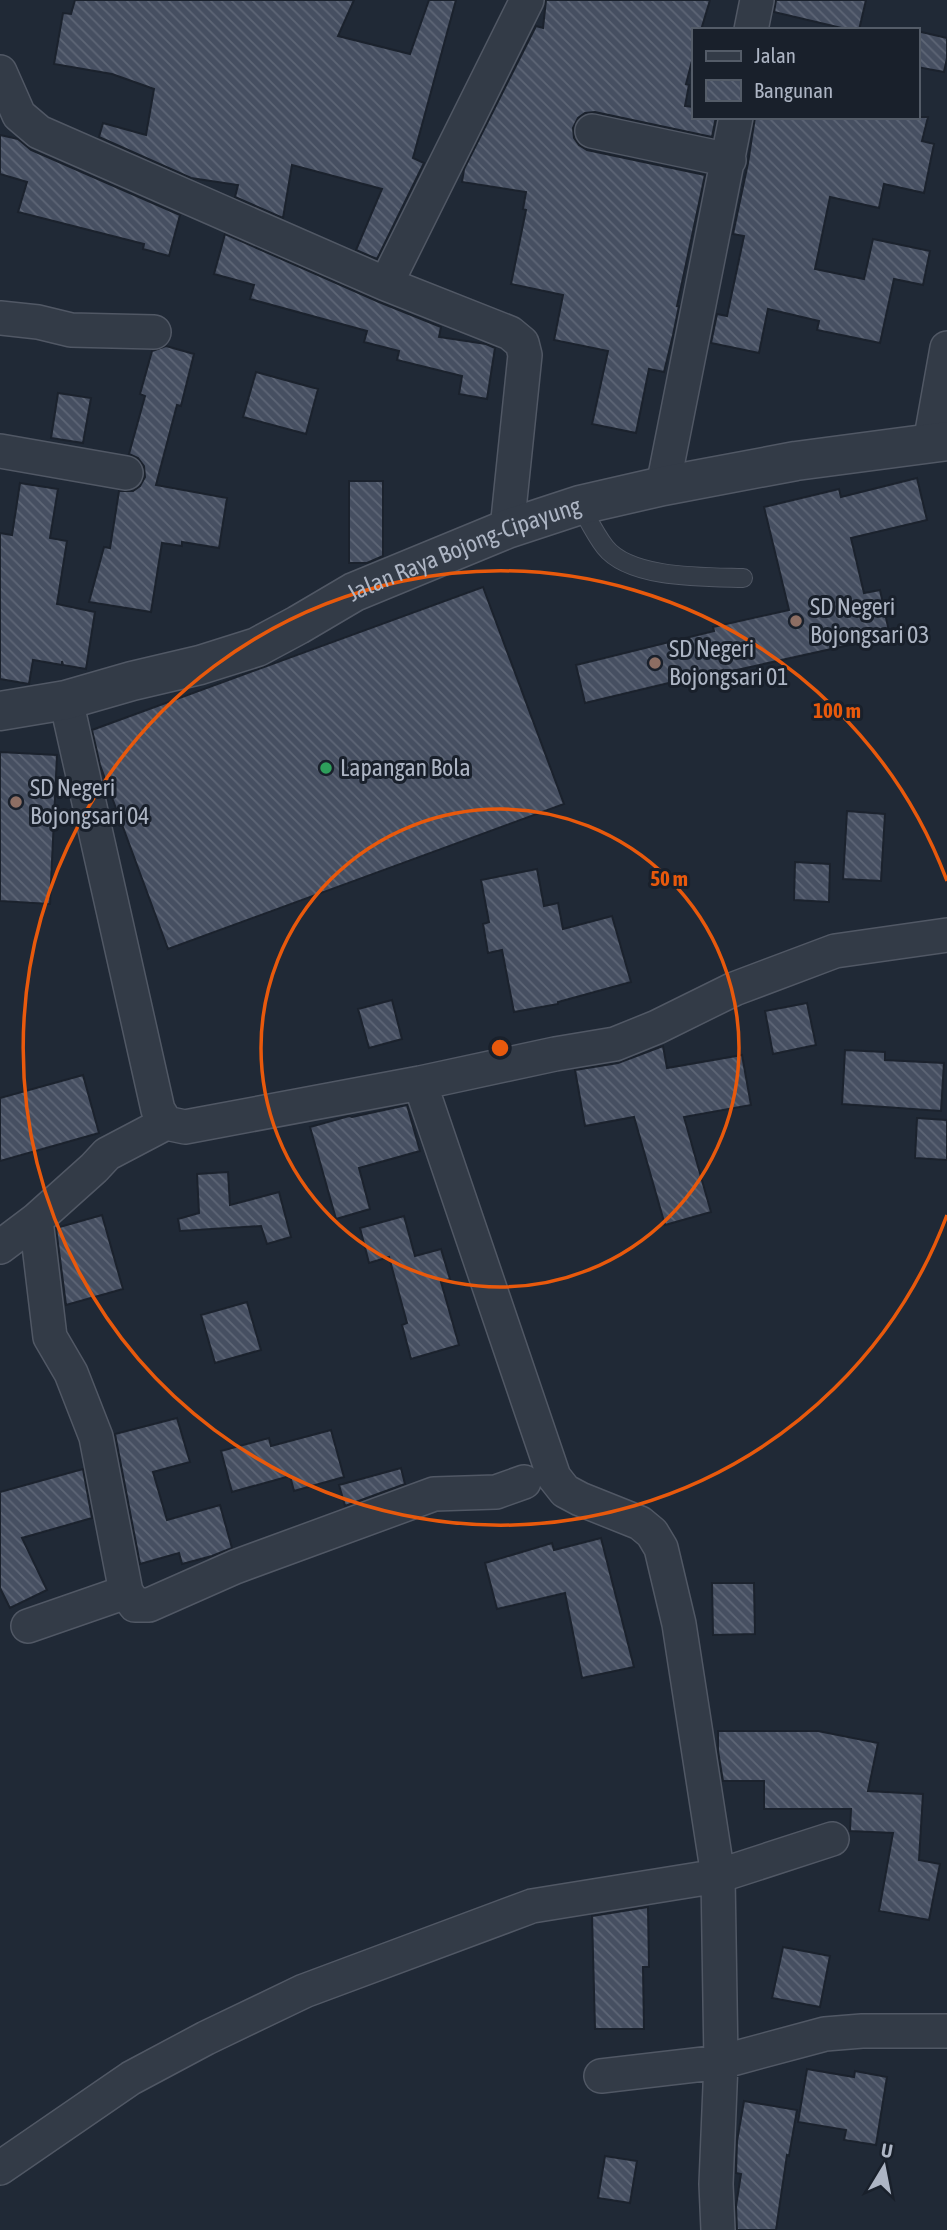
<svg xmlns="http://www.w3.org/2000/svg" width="947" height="2230" font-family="'Asap Condensed',sans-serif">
  <defs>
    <pattern id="building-back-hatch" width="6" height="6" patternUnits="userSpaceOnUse" patternTransform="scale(1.75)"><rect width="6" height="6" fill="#464f61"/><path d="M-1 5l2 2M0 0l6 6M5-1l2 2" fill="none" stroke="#5e6676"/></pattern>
  </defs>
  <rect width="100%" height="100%" fill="#202936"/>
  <path fill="url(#building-back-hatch)" stroke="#1b222d" stroke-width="2" d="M 75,0 L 354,0 L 338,36 L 410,54 L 429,0 L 456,0 L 413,158 L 424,163 L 377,259 L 356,250 L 382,189 L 292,165 L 283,218 L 235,197 L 238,185 L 191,178 L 99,137 L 103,123 L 146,135 L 154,89 L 112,74 L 54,64 L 63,13 L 71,14 Z
    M 546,0 L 710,0 L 701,30 L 693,30 L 693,57 L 686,84 L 689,85 L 685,106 L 693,107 L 693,117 L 716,117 L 712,137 L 595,112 L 585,113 L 578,118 L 573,128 L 574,138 L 579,145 L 587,150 L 705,175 L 677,306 L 679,306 L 673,335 L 664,372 L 649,369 L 636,433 L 592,424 L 608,351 L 554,340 L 563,295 L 511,284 L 526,210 L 523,209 L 526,192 L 462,182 L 464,169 L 536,26 L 543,28 Z
    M 776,0 L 866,0 L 859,30 L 850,30 L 774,12 Z
    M 917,31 L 947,38 L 947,58 L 944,72 L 917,67 Z
    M 755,117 L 928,117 L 922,141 L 934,144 L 924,193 L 884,184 L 879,208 L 830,197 L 815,269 L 864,279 L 873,239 L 930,251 L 923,285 L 894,279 L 880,343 L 817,330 L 819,321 L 768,309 L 759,353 L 711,343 L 717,314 L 727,316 L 744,236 L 733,234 L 748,163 Z
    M 0,135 L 18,139 L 31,150 L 180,215 L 169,256 L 143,249 L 144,244 L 18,212 L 27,182 L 0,174 Z
    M 225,234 L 379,302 L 441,327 L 439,337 L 486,344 L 495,348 L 487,399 L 459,394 L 462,376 L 397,360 L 399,351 L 364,342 L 367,331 L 250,299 L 254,285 L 214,274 Z
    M 166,346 L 194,354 L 181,406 L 177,405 L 156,485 L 227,498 L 219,548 L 182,542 L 182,546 L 162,543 L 151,612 L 89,602 L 104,547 L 110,548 L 119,491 L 133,491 L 140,486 L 145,477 L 144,466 L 138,458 L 129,454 L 145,396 L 140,394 L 152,351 Z
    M 256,372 L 318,389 L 306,434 L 243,417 Z
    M 58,393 L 91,398 L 83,443 L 51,438 Z
    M 917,478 L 927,520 L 851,538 L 864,593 L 880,590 L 890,636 L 723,673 L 723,670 L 585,703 L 576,665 L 714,631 L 713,627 L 789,610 L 764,507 L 839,489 L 841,497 Z
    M 349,481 L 383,481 L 383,556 L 367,563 L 349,563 Z
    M 20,483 L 58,489 L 50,538 L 67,541 L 57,604 L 95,612 L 86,669 L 63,665 L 62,661 L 62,665 L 33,660 L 29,684 L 0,679 L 0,533 L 12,535 Z
    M 483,587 L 564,804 L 168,949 L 100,765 L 92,730 Z
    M 0,752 L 57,755 L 50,904 L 0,901 Z
    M 847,811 L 885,814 L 881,881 L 843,879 Z
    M 795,862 L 830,864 L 829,902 L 794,900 Z
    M 537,869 L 544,906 L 558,903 L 563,929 L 612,916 L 631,982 L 558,1002 L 558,1004 L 514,1012 L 502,950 L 488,953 L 483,924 L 489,922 L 481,880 Z
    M 392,1000 L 402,1039 L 369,1048 L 358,1009 Z
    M 807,1003 L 816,1045 L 773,1054 L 765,1011 Z
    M 663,1046 L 667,1068 L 742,1055 L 751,1105 L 684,1117 L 711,1212 L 665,1225 L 634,1117 L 585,1126 L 575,1070 L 618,1063 Z
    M 845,1050 L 885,1052 L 885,1060 L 944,1063 L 941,1111 L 842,1104 Z
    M 83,1075 L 99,1133 L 0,1161 L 0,1098 Z
    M 407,1105 L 420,1151 L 359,1168 L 370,1209 L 336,1219 L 310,1127 L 349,1116 L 352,1117 Z
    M 917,1118 L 947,1120 L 947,1160 L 915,1158 Z
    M 228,1172 L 230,1205 L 279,1192 L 291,1237 L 267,1244 L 261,1226 L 180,1231 L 178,1219 L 199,1213 L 197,1174 Z
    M 102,1215 L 123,1289 L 66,1305 L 56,1228 Z
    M 404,1216 L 415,1256 L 441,1249 L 450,1279 L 441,1282 L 459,1345 L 411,1359 L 402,1325 L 407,1323 L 389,1257 L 369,1263 L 360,1228 Z
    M 247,1302 L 261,1350 L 215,1363 L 201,1315 Z
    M 177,1418 L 190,1462 L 153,1472 L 167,1520 L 220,1505 L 232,1548 L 212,1556 L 182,1564 L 179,1553 L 140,1564 L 115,1434 Z
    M 331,1430 L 344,1477 L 294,1491 L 290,1476 L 232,1492 L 221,1451 L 269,1438 L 271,1446 Z
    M 401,1468 L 405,1484 L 345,1506 L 339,1485 Z
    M 83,1469 L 92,1518 L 22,1538 L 47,1590 L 10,1608 L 0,1588 L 0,1492 Z
    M 601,1538 L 634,1667 L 582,1678 L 565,1593 L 497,1609 L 485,1563 L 552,1543 L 554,1550 Z
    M 712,1583 L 754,1583 L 755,1634 L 713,1635 Z
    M 718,1731 L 818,1731 L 878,1743 L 868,1791 L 923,1794 L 919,1860 L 940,1864 L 929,1920 L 879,1911 L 893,1833 L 850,1831 L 851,1809 L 764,1809 L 764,1781 L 723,1781 L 718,1751 Z
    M 648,1907 L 649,1967 L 643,1967 L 644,2029 L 595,2029 L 592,1916 Z
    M 783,1947 L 830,1956 L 820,2007 L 772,1998 Z
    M 807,2069 L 854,2077 L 855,2071 L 887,2077 L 876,2145 L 844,2140 L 846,2130 L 798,2122 Z
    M 744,2101 L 797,2110 L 789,2156 L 787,2155 L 776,2230 L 737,2230 L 736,2206 L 741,2174 L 736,2173 L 737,2141 Z
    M 605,2156 L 637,2161 L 630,2203 L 598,2198 Z"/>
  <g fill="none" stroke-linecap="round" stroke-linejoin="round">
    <defs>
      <path id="service" d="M 580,505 C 588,519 595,534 605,547 C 630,579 705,577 743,578"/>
      <path id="minor" d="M 751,30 L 757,0
        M 0,72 L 19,115 L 39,132 L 386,284
        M 592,131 L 729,160
        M 0,318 L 38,322 L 71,330 L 154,332
        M 930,443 L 947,348
        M 0,451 L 126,473
        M 663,486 L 736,117
        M 507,529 L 525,355 L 522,343 L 510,333 L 386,284 L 527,0
        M 66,700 L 158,1110 L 166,1123 L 185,1127 L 420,1083 L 555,1054 L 615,1044 L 657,1027 L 734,989 L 835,951 L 947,935
        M 420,1083 L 554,1477 L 565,1491 L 580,1499 L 640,1523 L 652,1533 L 661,1548 L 679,1624 L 718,1876 L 721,2062 L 716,2184 L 718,2230
        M 36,1220 L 50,1337 L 71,1373 L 96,1437 L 126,1592 L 135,1605 L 149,1605 L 235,1567 L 434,1494 L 496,1492 L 524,1482
        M 0,1247 L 36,1220 L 94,1168 L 107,1154 L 166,1123
        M 28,1626 L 126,1592
        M 601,2076 L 721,2062 L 825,2034 L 862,2031 L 947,2031
        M 0,2168 L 131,2078 L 206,2038 L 304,1991 L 532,1906 L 718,1876 L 832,1839"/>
      <g id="tertiary">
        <path id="s1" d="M 0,711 L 66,700 L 132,681 L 200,665 L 257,647 L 298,625 L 354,592 L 507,529 L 580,505 L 663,486 L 796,461 L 947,441"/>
      </g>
    </defs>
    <use href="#service" stroke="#515865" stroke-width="20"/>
    <use href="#minor" stroke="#515865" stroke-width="36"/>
    <use href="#tertiary" stroke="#515865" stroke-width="41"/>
    <use href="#service" stroke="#333b47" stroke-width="18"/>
    <use href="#minor" stroke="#333b47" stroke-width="33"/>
    <use href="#tertiary" stroke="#333b47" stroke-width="38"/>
  </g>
  <g fill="none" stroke="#e8590c" stroke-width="3.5">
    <circle cx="500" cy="1048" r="239"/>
    <path d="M947 1215A477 477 0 1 1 947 881"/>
  </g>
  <g fill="#8d6e63" stroke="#19202b" stroke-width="2.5">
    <circle cx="796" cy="621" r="7"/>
    <circle cx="655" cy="663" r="7"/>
    <circle cx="16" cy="802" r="7"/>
  </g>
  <circle fill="#2e9e5b" stroke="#19202b" stroke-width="2.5" cx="326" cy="768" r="7"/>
  <g text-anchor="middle" stroke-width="6" stroke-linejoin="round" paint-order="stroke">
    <g font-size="24" fill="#adb5c4" stroke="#19202b">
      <text dy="8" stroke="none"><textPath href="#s1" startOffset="495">Jalan Raya Bojong-Cipayung</textPath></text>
    </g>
    <g font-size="24" fill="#adb5c4" stroke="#19202b" text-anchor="start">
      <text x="810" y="615">SD Negeri<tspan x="810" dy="28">Bojongsari 03</tspan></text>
      <text x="669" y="657">SD Negeri<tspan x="669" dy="28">Bojongsari 01</tspan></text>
      <text x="340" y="776">Lapangan Bola</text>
      <text x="30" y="796">SD Negeri<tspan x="30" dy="28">Bojongsari 04</tspan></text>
    </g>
  </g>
  <circle cx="500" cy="1048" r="10" fill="#e8590c" stroke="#19202b" stroke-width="3.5"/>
  <g font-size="21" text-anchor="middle" font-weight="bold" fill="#e8590c" stroke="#19202b" stroke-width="6" stroke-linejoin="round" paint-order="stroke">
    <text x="837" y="718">100 m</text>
    <text x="669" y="886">50 m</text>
  </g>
  <rect x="692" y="28" width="228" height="91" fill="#19202b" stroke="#545c68" stroke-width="2"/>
  <rect x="706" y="51" width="35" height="10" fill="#333b47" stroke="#545c68" stroke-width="2"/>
  <text x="754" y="63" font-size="21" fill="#adb5c4">Jalan</text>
  <rect x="706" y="80" width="35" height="21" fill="url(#building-back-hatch)" stroke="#545c68" stroke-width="2"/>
  <text x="754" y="98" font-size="21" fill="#adb5c4">Bangunan</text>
  <g transform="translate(884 2167) rotate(10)" stroke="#19202b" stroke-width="5" paint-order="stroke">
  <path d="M0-5L12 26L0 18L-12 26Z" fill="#adb5c4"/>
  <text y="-10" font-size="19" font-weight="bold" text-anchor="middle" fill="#adb5c4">U</text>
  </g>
</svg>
